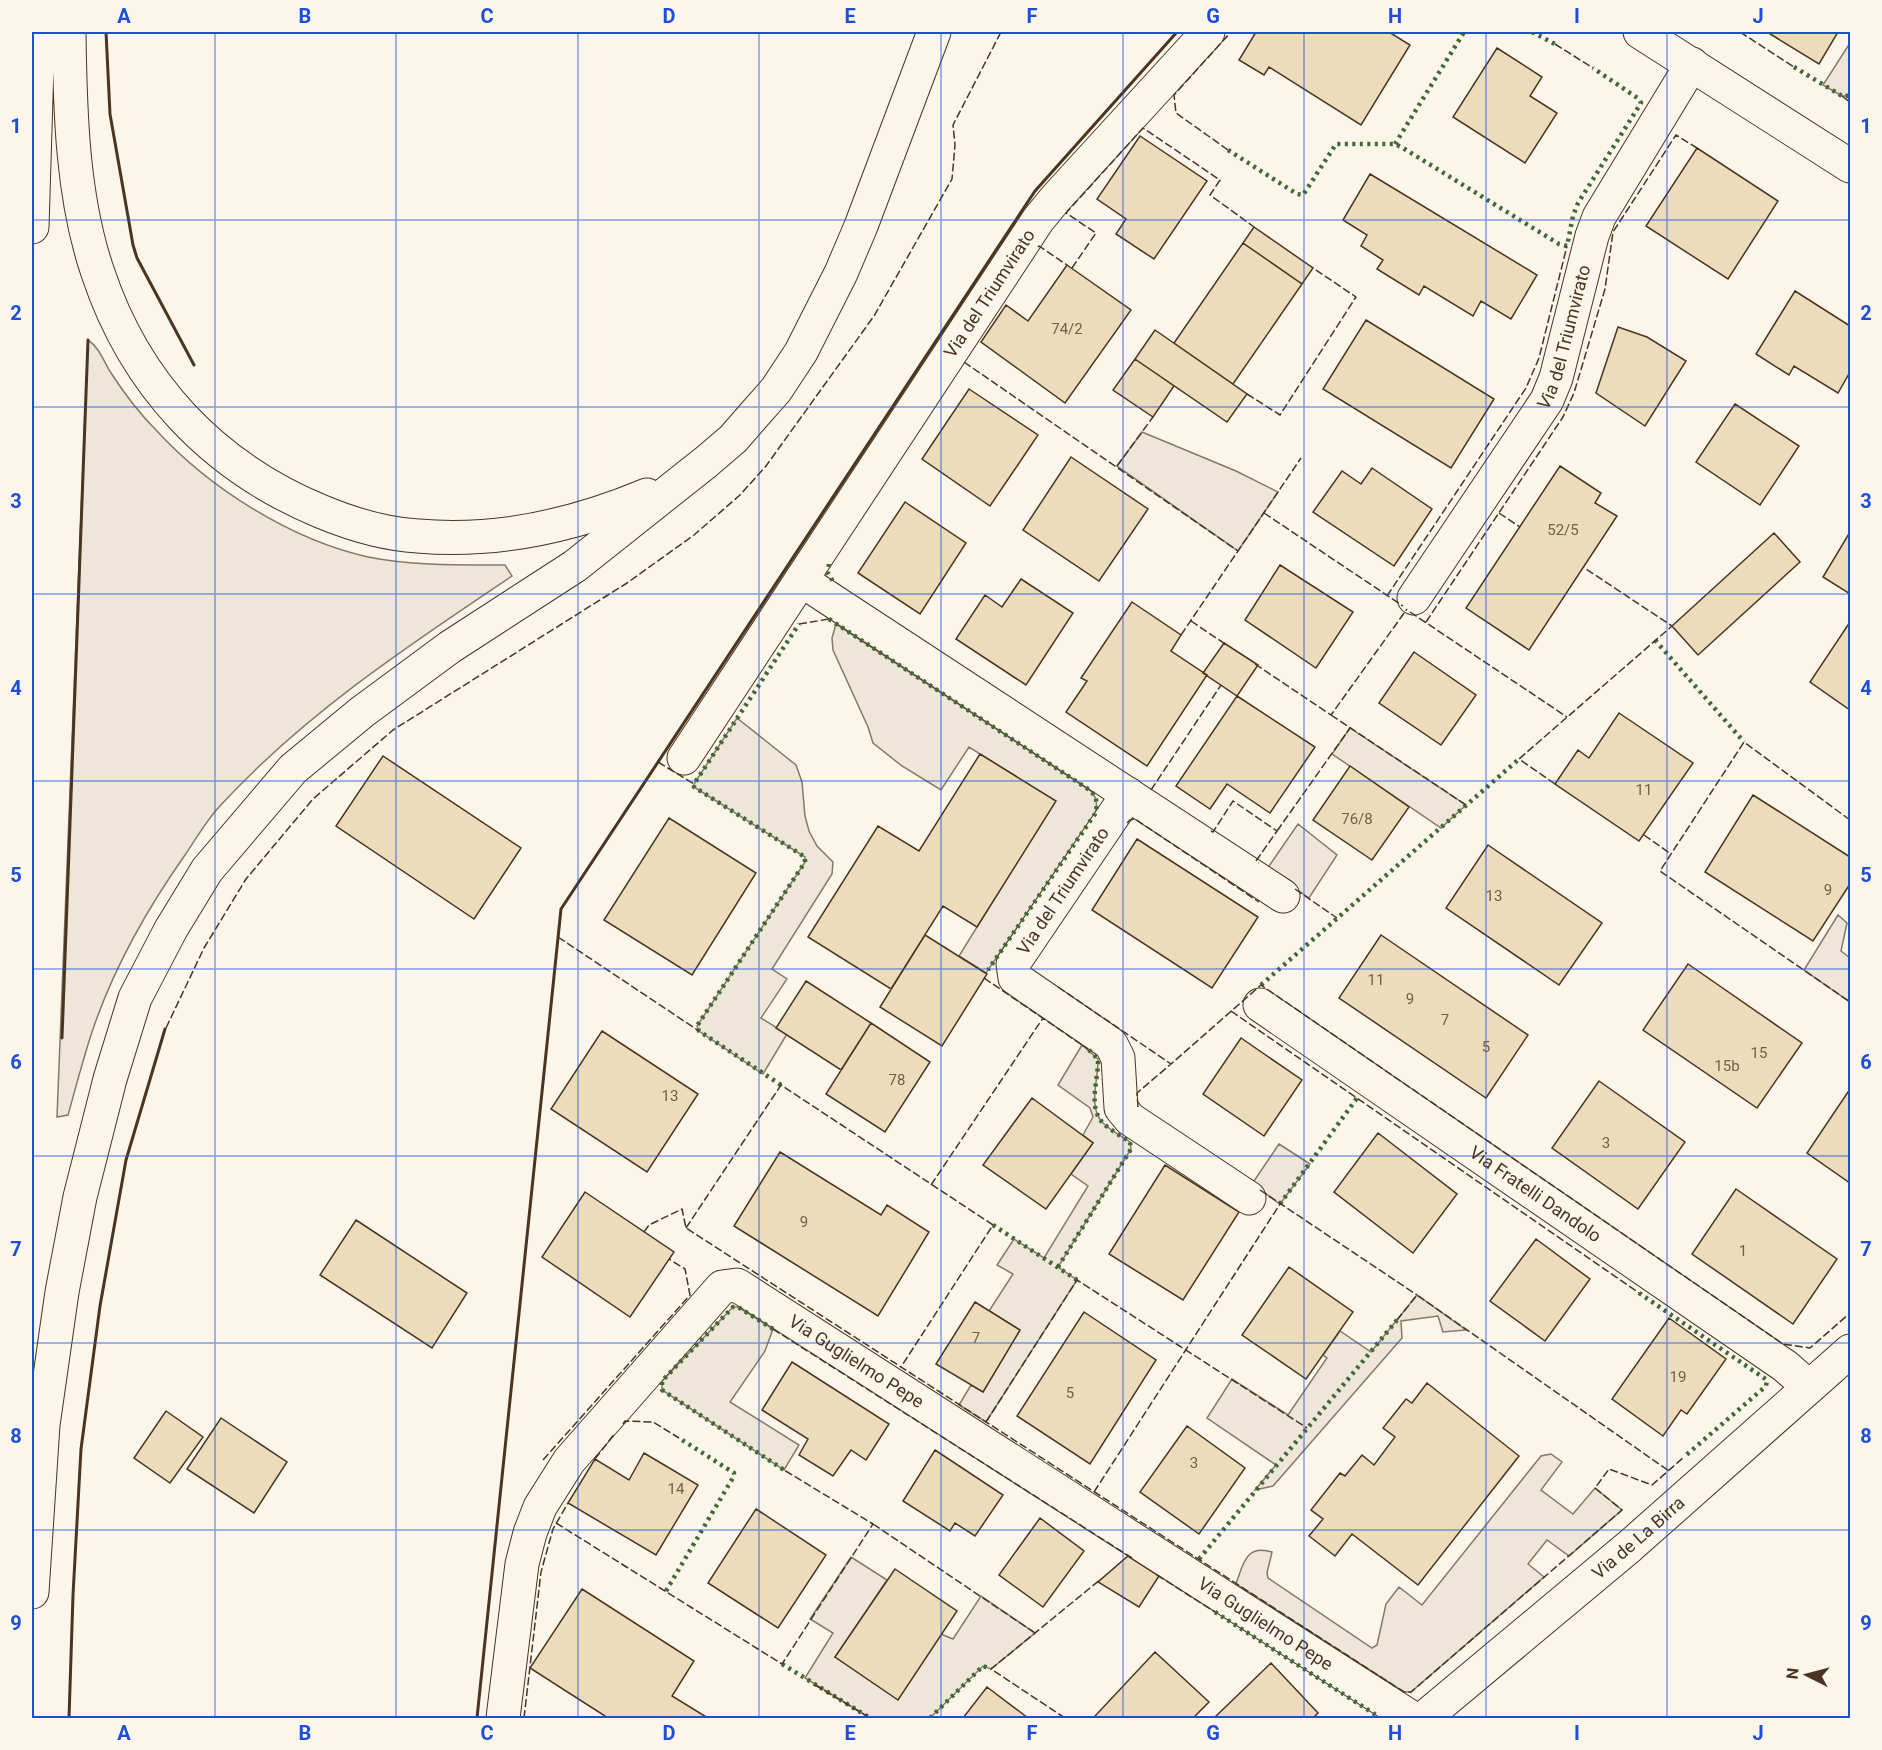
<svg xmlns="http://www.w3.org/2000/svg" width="1882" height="1750" font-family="Roboto,sans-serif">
  <rect width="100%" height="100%" fill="#fbf6e9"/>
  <path fill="#ede6d9" stroke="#887966" stroke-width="1.5" d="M 1850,43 L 1850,90 L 1847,96 L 1842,96 L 1823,85 Z
    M 88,340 C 99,347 104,362 111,373 C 124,393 139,413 156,430 C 209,488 291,540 368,557 C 413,566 459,565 505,565 L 512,576 C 409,645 303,715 219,807 C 206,821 196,839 185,855 C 147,909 113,969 92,1032 C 83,1059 76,1087 68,1115 L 57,1117 Z
    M 1142,432 L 1236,471 L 1278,492 L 1238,551 L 1117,466 Z
    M 836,624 L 1091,791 C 1097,798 1098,805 1095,814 L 986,973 L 959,956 L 1055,801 L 969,747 L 941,790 L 902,766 L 873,743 L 868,727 L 833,650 L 832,638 Z
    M 737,718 L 796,765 L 802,782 L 805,816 L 809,831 L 817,846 L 833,862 L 832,874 L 772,969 L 787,979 L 761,1018 L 787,1034 L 763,1074 L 699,1031 L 697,1026 L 805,862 L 805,857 L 694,787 L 694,784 Z
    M 1350,728 L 1466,805 L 1441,828 L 1332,754 Z
    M 1298,824 L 1337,855 L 1309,898 L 1267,869 Z
    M 1838,915 L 1847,923 L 1841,951 L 1850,958 L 1850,1002 L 1804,970 Z
    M 1082,1045 L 1098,1059 C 1099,1078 1087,1107 1103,1123 C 1110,1130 1121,1136 1130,1142 L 1131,1149 L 1058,1267 L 1077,1280 L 986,1422 L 959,1405 L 971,1385 L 983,1392 L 1020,1330 L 989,1311 L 1013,1274 L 997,1265 L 1014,1239 L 1044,1258 L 1088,1186 L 1071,1174 L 1093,1143 L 1083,1135 L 1093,1117 L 1090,1108 L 1058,1085 Z
    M 1279,1144 L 1310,1164 L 1280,1204 L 1252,1184 Z
    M 1417,1295 L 1466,1330 L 1443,1332 L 1438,1316 L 1401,1321 L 1402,1338 L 1273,1486 L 1255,1490 L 1276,1465 L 1207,1418 L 1232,1379 L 1288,1415 L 1327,1358 L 1323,1355 L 1340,1331 L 1371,1352 Z
    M 733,1307 L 738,1307 L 773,1329 L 765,1351 L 730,1402 L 799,1445 L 784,1470 L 662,1390 L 662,1381 Z
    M 1551,1454 L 1562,1462 L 1541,1490 L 1573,1514 L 1595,1488 L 1622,1510 L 1569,1556 L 1547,1540 L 1528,1564 L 1544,1577 L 1411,1692 L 1404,1692 L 1236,1584 C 1243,1564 1246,1544 1272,1552 L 1267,1573 L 1268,1578 L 1372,1648 L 1377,1645 L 1386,1604 L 1399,1587 L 1422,1605 L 1541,1456 Z
    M 851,1557 L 887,1580 L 835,1657 L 941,1634 L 953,1639 L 981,1596 L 1035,1633 L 991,1669 L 983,1666 L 930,1718 L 870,1718 L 805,1678 L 833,1633 L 810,1619 Z"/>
  <path fill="#ecdcbc" stroke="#4a3520" stroke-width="1.5" d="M 1256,32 L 1389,32 L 1410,45 L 1361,125 L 1269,67 L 1264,75 L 1239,60 Z
    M 1767,32 L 1838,32 L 1819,64 Z
    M 1497,48 L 1542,77 L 1530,96 L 1557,113 L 1525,163 L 1453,117 Z
    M 1140,136 L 1207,181 L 1154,259 L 1116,234 L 1126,219 L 1097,199 Z
    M 1697,148 L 1778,201 L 1728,279 L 1646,226 Z
    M 1370,174 L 1537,275 L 1511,319 L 1481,301 L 1473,316 L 1424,286 L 1419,295 L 1377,269 L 1383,260 L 1361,246 L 1367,235 L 1343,220 Z
    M 1254,227 L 1313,268 L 1302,284 L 1243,243 Z
    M 1243,243 L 1302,284 L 1233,384 L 1174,343 Z
    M 1067,265 L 1131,310 L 1065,403 L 981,342 L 1006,305 L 1028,321 Z
    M 1795,291 L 1850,326 L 1850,372 L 1838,393 L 1794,366 L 1789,375 L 1756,354 Z
    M 1366,320 L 1494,399 L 1451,468 L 1323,389 Z
    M 1618,327 L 1647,337 L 1686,361 L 1645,426 L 1596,393 Z
    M 1155,330 L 1247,394 L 1227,422 L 1135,359 Z
    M 1135,359 L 1174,386 L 1153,417 L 1113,390 Z
    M 969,389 L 1038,435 L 990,506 L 922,459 Z
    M 1735,404 L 1799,446 L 1760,505 L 1696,462 Z
    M 1071,457 L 1148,509 L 1099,581 L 1023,530 Z
    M 1560,466 L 1601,493 L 1595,503 L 1617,516 L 1529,650 L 1466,608 Z
    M 1372,468 L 1432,509 L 1394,566 L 1313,512 L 1342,471 L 1361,484 Z
    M 905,502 L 966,543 L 920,614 L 858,573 Z
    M 1850,532 L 1850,594 L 1823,577 Z
    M 1774,533 L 1800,562 L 1698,655 L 1672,626 Z
    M 1280,565 L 1353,612 L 1316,668 L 1245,620 Z
    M 1021,579 L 1073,613 L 1026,685 L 956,639 L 985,595 L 1002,607 Z
    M 1132,602 L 1181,635 L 1171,651 L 1207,675 L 1147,766 L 1066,712 L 1087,681 L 1081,678 Z
    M 1850,622 L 1850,710 L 1810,682 Z
    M 1224,643 L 1258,665 L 1237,696 L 1203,673 Z
    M 1414,652 L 1476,695 L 1441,745 L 1379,703 Z
    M 1237,696 L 1315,747 L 1270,813 L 1227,784 L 1210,809 L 1176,786 Z
    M 1619,713 L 1693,763 L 1639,841 L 1555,784 L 1578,750 L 1589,758 Z
    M 980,754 L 1056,801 L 977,927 L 943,906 L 891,989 L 808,937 L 878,826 L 919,851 Z
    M 383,756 L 521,848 L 474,919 L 336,826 Z
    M 1350,766 L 1409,807 L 1372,860 L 1313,820 Z
    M 1753,795 L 1850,857 L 1850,884 L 1813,941 L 1705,872 Z
    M 669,818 L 756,873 L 692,975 L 604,920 Z
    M 1137,839 L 1258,917 L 1212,988 L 1092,910 Z
    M 1488,845 L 1602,923 L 1559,985 L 1446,908 Z
    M 925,935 L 987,974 L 942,1046 L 880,1007 Z
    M 1381,935 L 1528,1035 L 1486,1098 L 1339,998 Z
    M 1688,964 L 1802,1043 L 1757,1108 L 1643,1030 Z
    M 806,981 L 871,1023 L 841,1070 L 776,1028 Z
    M 871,1023 L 930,1062 L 885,1132 L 826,1094 Z
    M 602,1031 L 698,1094 L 647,1172 L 551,1109 Z
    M 1241,1038 L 1302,1080 L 1264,1136 L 1203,1094 Z
    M 1599,1081 L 1685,1142 L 1638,1209 L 1552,1148 Z
    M 1850,1089 L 1850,1183 L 1807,1153 Z
    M 1032,1098 L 1093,1143 L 1046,1209 L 983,1165 Z
    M 1378,1133 L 1457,1194 L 1413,1253 L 1334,1192 Z
    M 780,1152 L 881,1215 L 887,1205 L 929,1232 L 878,1316 L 734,1226 Z
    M 1165,1165 L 1239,1212 L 1183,1300 L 1109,1254 Z
    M 1736,1189 L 1837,1259 L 1793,1324 L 1692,1254 Z
    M 585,1192 L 674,1252 L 630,1317 L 542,1257 Z
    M 356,1220 L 467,1293 L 432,1348 L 320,1275 Z
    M 1536,1239 L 1590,1279 L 1545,1341 L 1490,1301 Z
    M 1289,1267 L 1353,1312 L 1306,1379 L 1242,1335 Z
    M 975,1302 L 1020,1330 L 983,1392 L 936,1364 Z
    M 1084,1312 L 1156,1360 L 1090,1464 L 1017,1416 Z
    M 1669,1318 L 1726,1359 L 1687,1414 L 1681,1410 L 1663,1436 L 1612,1399 Z
    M 792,1362 L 889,1424 L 866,1460 L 851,1450 L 833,1476 L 799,1455 L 808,1439 L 762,1410 Z
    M 1427,1383 L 1519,1456 L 1418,1585 L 1352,1534 L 1335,1556 L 1309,1536 L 1323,1519 L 1311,1510 L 1340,1473 L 1345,1476 L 1362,1455 L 1374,1465 L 1395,1437 L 1383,1428 L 1406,1399 L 1412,1403 Z
    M 166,1411 L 203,1437 L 170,1483 L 134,1458 Z
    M 221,1418 L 287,1462 L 254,1513 L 187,1469 Z
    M 1187,1426 L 1245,1468 L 1199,1534 L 1140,1492 Z
    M 935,1450 L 1003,1495 L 975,1536 L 955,1523 L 950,1531 L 903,1501 Z
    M 644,1453 L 698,1485 L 656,1555 L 568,1503 L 595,1459 L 629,1480 Z
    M 756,1509 L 826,1555 L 778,1628 L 708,1583 Z
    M 1040,1518 L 1084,1551 L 1043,1607 L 999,1575 Z
    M 1128,1556 L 1159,1576 L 1139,1607 L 1098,1582 Z
    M 895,1569 L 957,1611 L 898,1700 L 835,1657 Z
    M 582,1589 L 694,1661 L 672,1696 L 708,1718 L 608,1718 L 530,1668 Z
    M 1155,1652 L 1209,1702 L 1193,1718 L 1098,1718 L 1095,1716 Z
    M 1271,1663 L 1318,1713 L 1313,1718 L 1214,1718 Z
    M 987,1687 L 1028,1718 L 963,1718 Z"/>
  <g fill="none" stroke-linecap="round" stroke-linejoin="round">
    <defs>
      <g id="minor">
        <path d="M 801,580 L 1283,896"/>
        <path id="s1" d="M 1414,598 L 1547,400 L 1556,378 L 1592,236 L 1599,217 L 1692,64"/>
        <path id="s2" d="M 684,758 L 1038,220 L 1056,198 L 1208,32"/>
        <path d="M 1128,794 L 1013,964 L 1015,978 L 1111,1044 L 1118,1058 L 1121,1108 L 1130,1119 L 1249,1198"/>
        <path id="s3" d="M 1260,1005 L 1785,1366 L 1809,1387"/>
        <path id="s4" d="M 503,1718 L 522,1564 L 530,1533 L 540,1507 L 569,1461 L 722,1287 L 737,1285 L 1412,1718"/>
        <path id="s5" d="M 1424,1718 L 1630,1546 L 1850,1351"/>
      </g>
      <path id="secondary" d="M 1640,32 L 1850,166"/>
      <path id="motorway" d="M 69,32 C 70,110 72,198 98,273 C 135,384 212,466 320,511 C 351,524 384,534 418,536 C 498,543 573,526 647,495
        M 32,227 L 38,32
        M 32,1592 L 43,1425 L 62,1292 L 80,1197 L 110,1079 L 135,998 L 171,929 L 207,870 L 293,769 L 362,712 L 450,647 L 575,566 L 706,462 L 733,439 L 753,416 L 776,390 L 801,352 L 841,273 L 861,226 L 934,32"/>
    </defs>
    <use href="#minor" stroke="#4a3520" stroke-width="35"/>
    <use href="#secondary" stroke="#4a3520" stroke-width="35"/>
    <use href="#motorway" stroke="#4a3520" stroke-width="35"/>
    <use href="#minor" stroke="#fbf6e9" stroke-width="33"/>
    <use href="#secondary" stroke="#fbf6e9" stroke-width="33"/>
    <use href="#motorway" stroke="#fbf6e9" stroke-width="33"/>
    <path stroke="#436837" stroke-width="4.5" stroke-dasharray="3 4.5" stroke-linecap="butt" d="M 1532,32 L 1555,44
      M 1794,67 L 1842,96 L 1847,96 L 1850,90
      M 1395,144 L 1464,32
      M 1228,150 L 1297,194 L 1303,195 L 1336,144 L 1395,144 L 1403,148 L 1559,244 L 1567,246 L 1573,216 L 1578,203 L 1641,103 L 1639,99 L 1593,68
      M 829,564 L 828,573 L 834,583
      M 829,619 L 1091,791 C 1097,798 1098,805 1095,814 L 988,970
      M 1655,640 L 1744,742
      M 1261,985 L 1519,759
      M 781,1085 L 699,1031 L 697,1026 L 805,862 L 805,857 L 694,787 L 694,784 L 799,624
      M 1280,1204 L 1357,1098
      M 993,1225 L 1077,1280
      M 1058,1267 L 1131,1149 L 1130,1142 C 1121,1136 1110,1130 1103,1123 C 1087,1107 1099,1078 1098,1059 L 1088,1049
      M 1639,1293 L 1767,1380 L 1766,1386 L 1684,1457
      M 773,1329 L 738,1307 L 733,1307 L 662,1381 L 662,1390 L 784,1470
      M 1199,1559 L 1397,1320
      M 666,1591 L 734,1476 L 734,1473 L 679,1438
      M 1215,1612 L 1376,1715 L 1377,1718
      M 782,1664 L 870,1718
      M 930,1718 L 983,1666 L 991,1669"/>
    <path stroke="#4a3520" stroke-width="1.5" stroke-dasharray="8 3" stroke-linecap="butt" d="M 1740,32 L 1794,67
      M 1555,44 L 1593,68
      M 1842,96 L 1850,102
      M 1228,150 L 1176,113 L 1174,95 L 1231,32
      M 1038,247 L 1039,246 L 1067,265
      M 1072,268 L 1096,233 L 1066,213 L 1143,128 L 1220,180 L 1210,195 L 1254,227
      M 964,362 L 1238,551
      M 1247,394 L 1280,415 L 1356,297 L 1313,268
      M 1117,466 L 1153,417
      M 1264,513 L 1403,606
      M 1499,513 L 1520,527
      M 1387,596 L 1526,388 L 1539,358 L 1567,246
      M 1410,612 L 1567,717
      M 1191,621 L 1225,644
      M 1426,622 L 1563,417 L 1574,393 L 1605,289 L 1613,232 L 1676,135 L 1697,148
      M 799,624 L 829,619
      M 1181,635 L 1301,458
      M 1255,664 L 1331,715 L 1407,609
      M 1331,715 L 1466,805
      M 658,762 L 694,784
      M 1555,784 L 1519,759 L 1672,626 L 1583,567
      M 1151,790 L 1221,685
      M 1850,820 L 1744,742 L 1660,871 L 1850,1002
      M 1127,823 L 1130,820 L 1135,819 L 1259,902
      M 1211,831 L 1213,832 L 1233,801 L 1277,831 L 1256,861 L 1259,863
      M 1277,831 L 1350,728
      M 1644,835 L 1671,854
      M 1295,889 L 1337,918
      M 558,937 L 699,1031
      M 984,978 L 1088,1049
      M 1058,987 L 1171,1064 L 1261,985 L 1783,1344 L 1810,1348 L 1850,1313
      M 1231,1011 L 1639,1293
      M 166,1028 L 204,948 L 246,879 L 313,799 L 393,730 L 627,583 L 694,535 L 740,495 L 766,466 L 874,316 L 952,179 L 955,145 L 953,125 L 1001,32
      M 1138,1107 L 1137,1093 L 1171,1064
      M 931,1185 L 1043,1018
      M 1260,1190 L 1417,1295
      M 686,1228 L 781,1085 L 993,1225 L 901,1367
      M 644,1232 L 649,1225 L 682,1209 L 686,1228 L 1404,1692 L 1411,1692 L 1622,1510 L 1595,1488 L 1609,1469 L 1652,1485 L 1684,1457
      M 1397,1320 L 1417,1295 L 1669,1471
      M 773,1329 L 1132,1558
      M 986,1422 L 1077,1280 L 1307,1428
      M 623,1424 L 625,1421 L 653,1422 L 679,1438
      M 595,1459 L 615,1433
      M 543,1460 L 690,1295 L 685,1269 L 669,1259
      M 1094,1492 L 1280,1204
      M 556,1523 L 782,1664 L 873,1524 L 784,1470
      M 873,1524 L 1035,1633
      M 1157,1575 L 1215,1612
      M 815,1685 L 870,1718
      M 524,1718 L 541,1572 L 553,1529 L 568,1503
      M 1065,1718 L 991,1669 L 1101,1579"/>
    <path stroke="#4a3520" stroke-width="3" d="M 106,32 L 110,114 L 133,245 L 137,258 L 194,365
      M 62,1038 L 88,340
      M 69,1718 L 73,1595 L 81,1449 L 100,1306 L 126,1160 L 165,1029
      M 477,1718 L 561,909 L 1035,191 L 1177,32"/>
  </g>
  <path fill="none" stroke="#1d4ed8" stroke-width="1.5" stroke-opacity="0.55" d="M 215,32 L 215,1718M 396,32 L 396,1718M 578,32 L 578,1718M 759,32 L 759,1718M 941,32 L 941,1718M 1123,32 L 1123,1718M 1304,32 L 1304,1718M 1486,32 L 1486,1718M 1667,32 L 1667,1718M 32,220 L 1850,220M 32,407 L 1850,407M 32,594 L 1850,594M 32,781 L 1850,781M 32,969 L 1850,969M 32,1156 L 1850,1156M 32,1343 L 1850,1343M 32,1530 L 1850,1530"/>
  <g text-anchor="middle" stroke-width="4.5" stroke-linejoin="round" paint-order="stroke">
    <g font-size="15" fill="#725f47">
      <text x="1067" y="334">74/2</text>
      <text x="1563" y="535">52/5</text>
      <text x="1644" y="795">11</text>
      <text x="1357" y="824">76/8</text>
      <text x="1828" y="895">9</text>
      <text x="1494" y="901">13</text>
      <text x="1376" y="985">11</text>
      <text x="1410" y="1004">9</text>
      <text x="1445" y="1025">7</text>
      <text x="1486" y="1052">5</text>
      <text x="1759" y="1058">15</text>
      <text x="1727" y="1071">15b</text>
      <text x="897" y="1085">78</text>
      <text x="670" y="1101">13</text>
      <text x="1606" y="1148">3</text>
      <text x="804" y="1227">9</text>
      <text x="1743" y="1256">1</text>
      <text x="976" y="1343">7</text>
      <text x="1678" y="1382">19</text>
      <text x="1070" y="1398">5</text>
      <text x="1194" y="1468">3</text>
      <text x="676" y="1494">14</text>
    </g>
    <g font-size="18" fill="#4a3520" stroke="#fbf6e9">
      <text dy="6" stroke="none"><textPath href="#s2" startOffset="556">Via del Triumvirato</textPath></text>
      <text dy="6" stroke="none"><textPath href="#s1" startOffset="304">Via del Triumvirato</textPath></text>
      <text transform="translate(1063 891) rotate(-56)" y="6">Via del Triumvirato</text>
      <text dy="6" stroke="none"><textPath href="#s3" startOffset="334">Via Fratelli Dandolo</textPath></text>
      <text dy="6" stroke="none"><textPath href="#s4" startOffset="658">Via Guglielmo Pepe</textPath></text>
      <text dy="6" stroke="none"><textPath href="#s5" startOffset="280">Via de La Birra</textPath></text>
      <text dy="6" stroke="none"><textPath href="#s4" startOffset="1144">Via Guglielmo Pepe</textPath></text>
    </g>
  </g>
  <rect width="1882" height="1750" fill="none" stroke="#fbf6e9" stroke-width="66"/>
  <g transform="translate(1807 1675) rotate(276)" stroke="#fbf6e9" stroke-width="4.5" paint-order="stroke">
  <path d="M0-4.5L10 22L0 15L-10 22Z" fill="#4a3520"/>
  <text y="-9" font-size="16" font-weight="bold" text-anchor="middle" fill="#4a3520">N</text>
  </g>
  <rect x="33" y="33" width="1816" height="1684" fill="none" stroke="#1d4ed8" stroke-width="2"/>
  <g font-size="20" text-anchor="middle" font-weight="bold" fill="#1d4ed8">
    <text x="124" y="23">A</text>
    <text x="305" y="23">B</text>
    <text x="487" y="23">C</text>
    <text x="669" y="23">D</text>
    <text x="850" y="23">E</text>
    <text x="1032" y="23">F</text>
    <text x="1213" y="23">G</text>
    <text x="1395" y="23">H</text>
    <text x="1577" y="23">I</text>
    <text x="1758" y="23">J</text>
    <text x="16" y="133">1</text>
    <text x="1866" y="133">1</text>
    <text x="16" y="320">2</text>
    <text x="1866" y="320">2</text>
    <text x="16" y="508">3</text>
    <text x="1866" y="508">3</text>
    <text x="16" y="695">4</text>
    <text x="1866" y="695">4</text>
    <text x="16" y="882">5</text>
    <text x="1866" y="882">5</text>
    <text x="16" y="1069">6</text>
    <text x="1866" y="1069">6</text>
    <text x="16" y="1256">7</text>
    <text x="1866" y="1256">7</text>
    <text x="16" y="1443">8</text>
    <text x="1866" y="1443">8</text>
    <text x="16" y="1630">9</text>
    <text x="1866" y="1630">9</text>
    <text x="124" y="1740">A</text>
    <text x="305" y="1740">B</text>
    <text x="487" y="1740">C</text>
    <text x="669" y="1740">D</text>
    <text x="850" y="1740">E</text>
    <text x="1032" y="1740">F</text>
    <text x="1213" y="1740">G</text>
    <text x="1395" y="1740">H</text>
    <text x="1577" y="1740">I</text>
    <text x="1758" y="1740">J</text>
  </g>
</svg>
